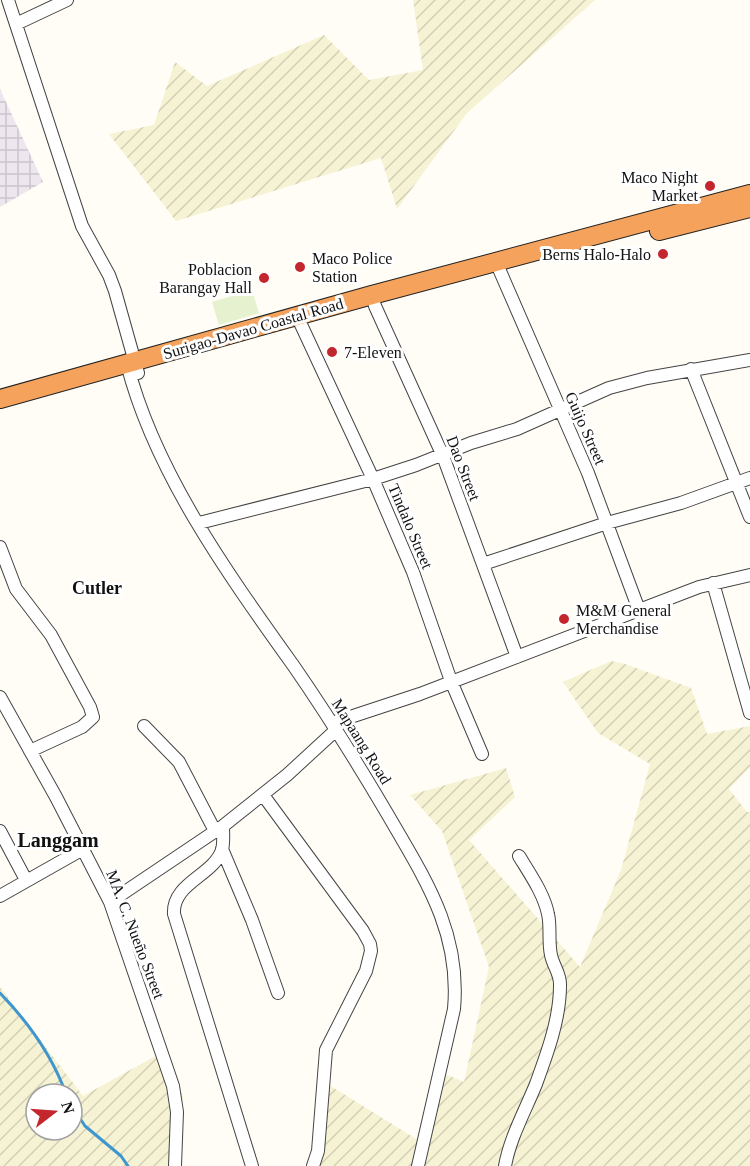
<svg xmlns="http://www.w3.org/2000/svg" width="750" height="1166" font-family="'Times New Roman',serif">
  <defs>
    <pattern id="industrial-grid" width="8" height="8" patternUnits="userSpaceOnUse" patternTransform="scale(1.5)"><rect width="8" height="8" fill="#eee6ef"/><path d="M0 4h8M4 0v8" fill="none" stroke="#cbc4cc"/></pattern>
    <pattern id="farmland-furrows" width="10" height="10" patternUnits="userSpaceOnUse" patternTransform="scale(1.5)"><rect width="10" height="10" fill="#f6f3d4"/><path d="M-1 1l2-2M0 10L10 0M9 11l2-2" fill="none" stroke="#d2cfb5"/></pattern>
  </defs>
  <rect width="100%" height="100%" fill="#fffdf5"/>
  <path fill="url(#industrial-grid)" d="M 0,89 L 43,182 L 0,207 Z"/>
  <path fill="url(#farmland-furrows)" fill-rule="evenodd" d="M 413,0 L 595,0 L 467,113 L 397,209 L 381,158 L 176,221 L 109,134 L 154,125 L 175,62 L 207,86 L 324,35 L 369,80 L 423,70 Z
    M 611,661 L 625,664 L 691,688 L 707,734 L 750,726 L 750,767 L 729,789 L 747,812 L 750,812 L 750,1166 L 313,1166 L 321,1080 L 429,1147 L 445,1074 L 464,1082 L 489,967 L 442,831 L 410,795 L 506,768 L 515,797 L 469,840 L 580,967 L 621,870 L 650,764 L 598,733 L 563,682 Z
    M 0,987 L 83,1096 L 161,1053 L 183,1096 L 174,1166 L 0,1166 ZM 36,1094 L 72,1094 L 72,1130 L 36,1130 Z"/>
  <path fill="#e6f2cf" d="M 252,290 L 259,313 L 219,325 L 212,302 Z"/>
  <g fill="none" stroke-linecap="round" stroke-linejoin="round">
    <path stroke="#3f96cf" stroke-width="3" d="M 0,993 C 29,1023 52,1055 66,1094
      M 72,1106 L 85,1126 L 121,1156 L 128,1166"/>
    <defs>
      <path id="minor" d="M 8,0 L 82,226 L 109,275 L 115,291 L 138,373
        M 16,24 L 67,0
        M 496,262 L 588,473 L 639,610
        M 372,295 L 375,306 L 443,456 L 517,657
        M 297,316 L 373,479 L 413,572 L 451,681 L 482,754
        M 127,364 C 155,473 228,574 293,665 C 327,714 358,764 388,815 C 425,879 461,932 454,1009 L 418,1166
        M 691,369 L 750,517
        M 199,523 L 373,479 L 416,465 L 471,443 L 517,429 L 609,388 L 647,378 L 750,360
        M 0,547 L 16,589 L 51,635 L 90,707 L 93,717 L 82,727 L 30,751
        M 483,564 L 607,523 L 681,503 L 750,478
        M 713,583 L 750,713
        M 0,697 L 56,797 L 110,902 L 173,1086 L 177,1112 L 175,1166
        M 332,723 L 420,694 L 699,587 L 750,575
        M 144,726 L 179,762 L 215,831
        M 263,795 L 363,931 L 370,944 L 371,951 L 366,971 L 326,1050 L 318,1151 L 313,1166
        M 223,826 C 223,833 224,843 222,850 C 213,876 172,883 174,914 L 252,1166
        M 0,831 L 26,880
        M 222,849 L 252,920 L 278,993
        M 0,896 L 83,849
        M 110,902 L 223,826 L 287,775 L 336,730
        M 505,1166 C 510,1138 525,1111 536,1084 C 547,1054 560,1019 560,986 C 561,974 553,966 551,955 C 548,942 551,927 548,914 C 544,894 530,874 519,856"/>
      <path id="highway" d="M 659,231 L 750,208
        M 0,399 L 372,295 L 750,194"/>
    </defs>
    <use href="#minor" stroke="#444" stroke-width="14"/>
    <use href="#highway" stroke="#222" stroke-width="20"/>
    <use href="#minor" stroke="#fff" stroke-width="12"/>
    <use href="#highway" stroke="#f5a25d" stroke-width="18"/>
  </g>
  <g fill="#c4262e" stroke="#fff" stroke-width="2">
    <circle cx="710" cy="186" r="6"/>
    <circle cx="663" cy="254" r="6"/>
    <circle cx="300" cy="267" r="6"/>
    <circle cx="264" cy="278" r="6"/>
    <circle cx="332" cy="352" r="6"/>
    <circle cx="564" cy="619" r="6"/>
  </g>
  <g text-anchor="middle" stroke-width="6" stroke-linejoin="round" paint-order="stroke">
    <g font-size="16" fill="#111" stroke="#fff" text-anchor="end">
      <text x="698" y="183">Maco Night<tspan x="698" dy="18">Market</tspan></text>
      <text x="651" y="260">Berns Halo-Halo</text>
      <text x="312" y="264" text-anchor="start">Maco Police<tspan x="312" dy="18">Station</tspan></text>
      <text x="252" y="275">Poblacion<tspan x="252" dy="18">Barangay Hall</tspan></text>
      <text x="344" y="358" text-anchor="start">7-Eleven</text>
      <text x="576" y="616" text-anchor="start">M&amp;M General<tspan x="576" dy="18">Merchandise</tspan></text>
    </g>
    <g font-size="16" fill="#111" stroke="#fff">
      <text transform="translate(253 328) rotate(-16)" y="6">Surigao-Davao Coastal Road</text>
      <text transform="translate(586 428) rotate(66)" y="6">Guijo Street</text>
      <text transform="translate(464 468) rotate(69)" y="6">Dao Street</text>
      <text transform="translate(411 526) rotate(67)" y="6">Tindalo Street</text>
      <text transform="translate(362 741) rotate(58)" y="6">Mapaang Road</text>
      <text transform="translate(136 934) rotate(69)" y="6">MA. C. Nueño Street</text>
    </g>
    <g font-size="18" font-weight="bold" fill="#111" stroke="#fff">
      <text x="97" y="594">Cutler</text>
    </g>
    <g font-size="20" font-weight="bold" fill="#111" stroke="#fff">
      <text x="58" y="847">Langgam</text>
    </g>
  </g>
  <g transform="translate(54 1112) rotate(73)"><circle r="28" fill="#ffffff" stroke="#a0a0a0" stroke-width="1.5"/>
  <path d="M0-4.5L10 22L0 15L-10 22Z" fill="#c4262e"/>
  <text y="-9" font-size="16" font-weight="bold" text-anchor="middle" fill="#111111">N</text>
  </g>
</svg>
